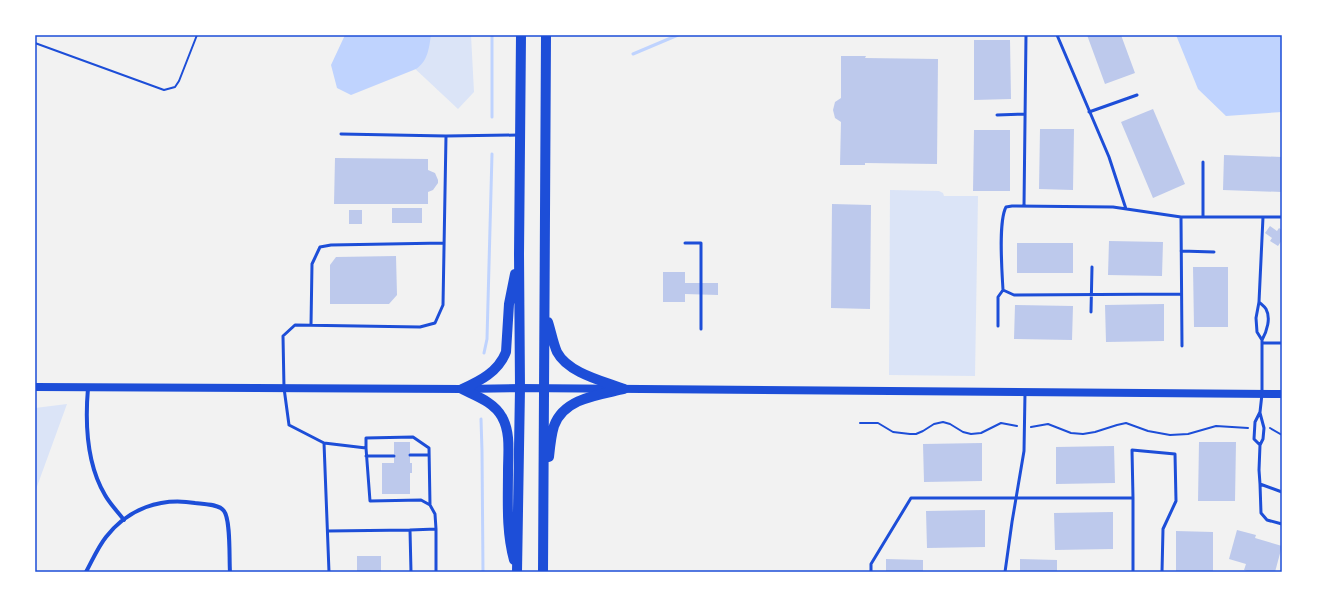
<svg xmlns="http://www.w3.org/2000/svg" width="1317" height="607" font-family="Inter,sans-serif">
  <rect width="100%" height="100%" fill="#f2f2f2"/>
  <path fill="#dbe4f7" d="M 379,35 L 471,35 L 474,92 L 458,109 Z
    M 890,190 L 939,191 L 943,193 L 944,196 L 978,196 L 975,376 L 889,375 Z
    M 67,404 L 35,492 L 35,408 Z"/>
  <path fill="#bfd3fe" d="M 345,35 L 431,35 C 429,48 428,61 416,69 L 351,95 L 337,88 L 331,65 Z
    M 1176,35 L 1282,35 L 1282,112 L 1226,116 L 1198,89 Z"/>
  <g fill="none" stroke-linecap="round" stroke-linejoin="round">
    <path stroke="#bfd3fe" stroke-width="3" d="M 492,35 L 492,117
      M 633,54 L 678,35
      M 484,353 L 487,339 L 492,154
      M 481,419 L 482,451 L 483,572"/>
  </g>
  <path fill="#bdc9ec" d="M 1087,35 L 1121,35 L 1135,73 L 1105,84 Z
    M 974,40 L 1010,40 L 1011,99 L 974,100 Z
    M 841,56 L 866,56 L 865,58 L 938,59 L 937,164 L 865,163 L 865,165 L 840,165 L 841,122 L 835,118 L 833,110 L 835,102 L 841,98 Z
    M 1153,109 L 1185,184 L 1153,198 L 1121,122 Z
    M 1040,129 L 1074,129 L 1073,190 L 1039,189 Z
    M 974,130 L 1010,130 L 1010,191 L 973,191 Z
    M 1224,155 L 1282,157 L 1282,192 L 1223,190 Z
    M 335,158 L 428,159 L 428,170 L 435,173 L 438,180 L 438,183 L 433,190 L 428,192 L 428,204 L 334,204 Z
    M 832,204 L 871,205 L 870,309 L 831,308 Z
    M 392,208 L 422,208 L 422,223 L 392,223 Z
    M 349,210 L 362,210 L 362,224 L 349,224 Z
    M 1270,226 L 1277,231 L 1279,228 L 1282,230 L 1282,240 L 1278,246 L 1270,241 L 1272,238 L 1265,233 Z
    M 1109,241 L 1163,242 L 1162,276 L 1108,275 Z
    M 1017,243 L 1073,243 L 1073,273 L 1017,273 Z
    M 396,256 L 397,295 L 389,304 L 330,304 L 330,265 L 336,257 Z
    M 1193,267 L 1228,267 L 1228,327 L 1194,327 Z
    M 663,272 L 685,272 L 685,283 L 718,283 L 718,295 L 685,294 L 685,302 L 663,302 Z
    M 1164,304 L 1164,341 L 1106,342 L 1105,305 Z
    M 1015,305 L 1073,306 L 1072,340 L 1014,339 Z
    M 394,442 L 410,442 L 410,463 L 412,463 L 412,473 L 410,473 L 410,494 L 382,494 L 382,463 L 394,463 Z
    M 1199,442 L 1236,442 L 1235,501 L 1198,501 Z
    M 982,443 L 982,481 L 924,482 L 923,444 Z
    M 1114,446 L 1115,483 L 1056,484 L 1056,447 Z
    M 985,510 L 985,547 L 927,548 L 926,511 Z
    M 1113,512 L 1113,549 L 1055,550 L 1054,513 Z
    M 1237,530 L 1256,535 L 1255,538 L 1282,546 L 1275,572 L 1250,572 L 1244,570 L 1246,564 L 1229,559 Z
    M 1176,531 L 1213,532 L 1213,572 L 1176,572 Z
    M 357,556 L 381,556 L 381,572 L 357,572 Z
    M 886,559 L 923,560 L 923,572 L 886,572 Z
    M 1020,559 L 1057,560 L 1057,572 L 1020,572 Z"/>
  <g fill="none" stroke-linecap="round" stroke-linejoin="round">
    <path stroke="#1d4ed8" stroke-width="2" d="M 35,43 L 164,90 L 175,87 L 179,81 L 197,35
      M 860,423 L 878,423 L 893,432 L 910,434 L 916,434 L 923,431 L 934,424 L 943,422 L 950,424 L 963,432 L 971,434 L 981,433 L 1001,423 L 1017,426
      M 1031,427 L 1048,424 L 1071,433 L 1083,434 L 1095,432 L 1117,425 L 1126,423 L 1148,431 L 1170,435 L 1188,434 L 1216,426 L 1248,428
      M 1270,428 L 1282,435"/>
    <path stroke="#1d4ed8" stroke-width="3" d="M 1057,35 L 1109,157 L 1126,209
      M 1089,112 L 1137,95
      M 997,115 L 1025,114
      M 341,134 L 446,136
      M 1203,162 L 1203,217
      M 1024,206 L 1026,35
      M 1181,217 L 1182,346
      M 685,243 L 701,243 L 701,329
      M 1181,251 L 1214,252
      M 1181,294 L 1014,295 L 1003,290 C 1002,271 998,222 1006,207 L 1012,206 L 1113,207 L 1181,217 L 1282,217
      M 1259,302 C 1261,304 1264,306 1266,309 C 1271,318 1267,331 1262,340
      M 1091,312 L 1092,267
      M 311,325 L 312,264 L 320,247 L 331,245 L 444,243
      M 998,326 L 998,297 L 1003,290
      M 1262,343 L 1282,343
      M 1260,413 L 1264,428 L 1263,439 L 1260,445 L 1259,470 L 1260,484 L 1282,492
      M 324,443 L 366,448 L 370,501 L 421,500 L 430,505 L 435,514 L 436,529 L 436,572
      M 1260,445 L 1254,439 L 1255,422 L 1260,412 L 1262,394 L 1262,340 L 1257,332 L 1256,318 L 1259,302 L 1263,217
      M 366,448 L 366,438 L 413,437 L 429,448 L 430,505
      M 410,455 L 429,455
      M 366,456 L 394,456
      M 1260,484 L 1261,513 L 1267,520 L 1282,524
      M 1133,498 L 1133,572
      M 410,530 L 436,529
      M 328,531 L 410,530 L 411,572
      M 329,572 L 324,443 L 289,425 L 284,388 L 283,336 L 295,325 L 420,327 L 435,323 L 443,305 L 446,136 L 518,135
      M 871,572 L 871,564 L 911,498 L 1133,498 L 1132,450 L 1175,454 L 1176,501 L 1163,529 L 1162,572
      M 1005,572 L 1012,522 L 1024,451 L 1025,393"/>
    <path stroke="#1d4ed8" stroke-width="4" d="M 88,388 C 85,423 86,463 105,495 C 110,504 118,512 124,520
      M 86,572 C 92,561 98,547 106,537 C 128,509 160,497 195,503 C 204,504 219,504 224,511 C 231,520 229,560 230,572"/>
    <path stroke="#1d4ed8" stroke-width="8" d="M 35,387 L 462,389 L 520,388 L 1282,394"/>
    <path stroke="#1d4ed8" stroke-width="10" d="M 548,322 C 551,331 553,343 557,352 C 568,373 603,381 624,389
      M 462,389 C 476,396 494,402 502,417 C 511,433 508,453 508,471 C 508,501 506,531 514,560
      M 462,389 C 480,381 498,372 506,352 L 509,304 L 515,274
      M 549,457 C 550,447 551,436 554,426 C 564,398 599,395 624,389
      M 517,572 L 520,388 L 519,254 L 521,35
      M 543,572 L 546,35"/>
  </g>
  <rect width="1317" height="607" fill="none" stroke="#ffffff" stroke-width="72"/>
  <rect x="36" y="36" width="1245" height="535" fill="none" stroke="#1d4ed8" stroke-width="1.5"/>
</svg>
